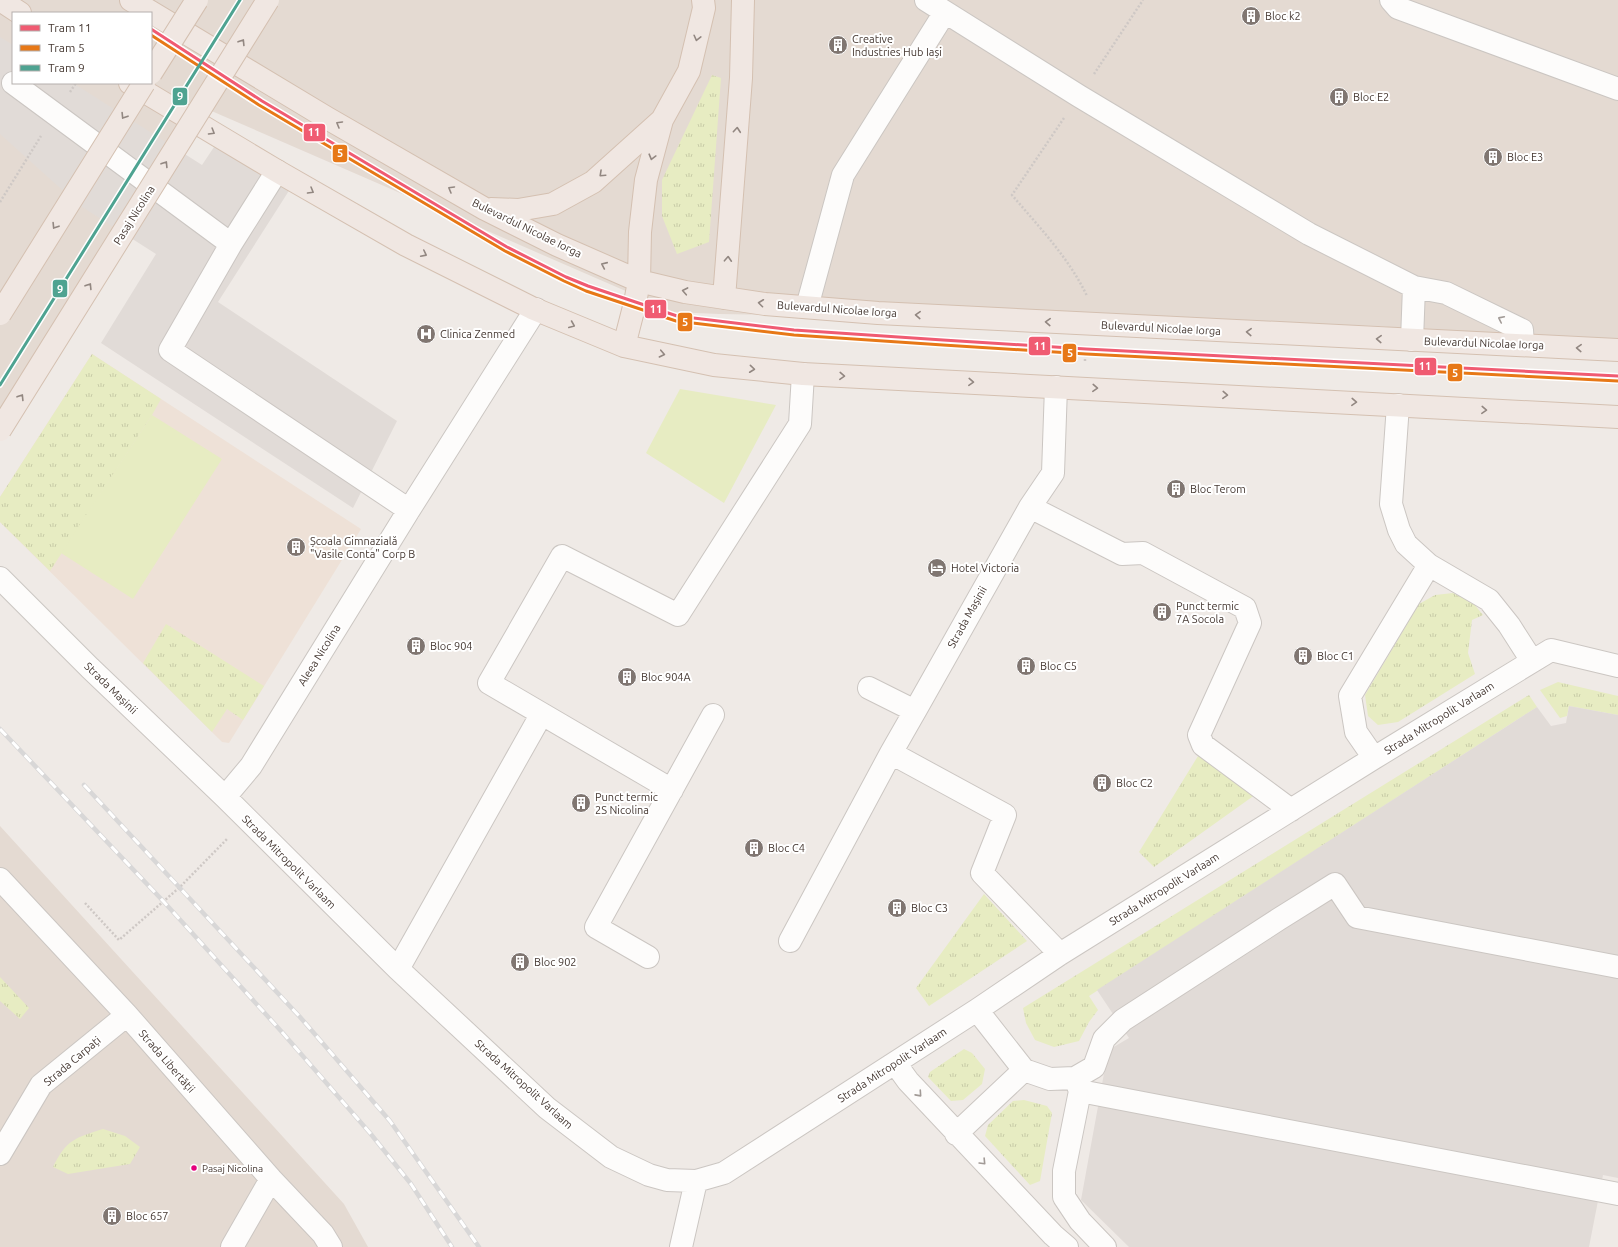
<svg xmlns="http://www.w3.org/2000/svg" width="1618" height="1247" font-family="Ubuntu,sans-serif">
  <defs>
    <pattern id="grass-tufts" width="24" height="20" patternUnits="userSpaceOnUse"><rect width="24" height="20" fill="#e7ecc2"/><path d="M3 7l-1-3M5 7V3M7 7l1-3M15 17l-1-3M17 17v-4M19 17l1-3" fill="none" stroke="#c8cba7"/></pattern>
  </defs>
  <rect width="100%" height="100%" fill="#efeae6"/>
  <path fill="#e4dad2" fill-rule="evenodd" d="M 0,0 L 1618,0 L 1618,347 L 1523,345 L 1381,326 L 719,314 L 674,312 L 193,103 L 0,437 ZM 13,13 L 151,13 L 151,83 L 13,83 Z
    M 0,826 L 344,1204 L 368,1247 L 0,1247 Z"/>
  <path fill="#eee1d7" d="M 92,354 L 361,529 L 229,743 L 222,742 L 0,522 L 0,497 Z"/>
  <path fill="url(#grass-tufts)" d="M 712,75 L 721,78 L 709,242 L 677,254 L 662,216 L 662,180 Z
    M 92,354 L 161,399 L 152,415 L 50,571 L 0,522 L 0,497 Z
    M 1453,593 L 1474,604 L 1483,615 L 1472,620 L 1468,653 L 1475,674 L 1398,722 L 1378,725 L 1368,716 L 1365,695 L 1419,604 L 1435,595 Z
    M 166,624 L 264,686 L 243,720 L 227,709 L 212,732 L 143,663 Z
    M 1558,682 L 1618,696 L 1618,715 L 1569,706 L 1567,716 L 1560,718 L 1540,690 Z
    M 1529,695 L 1537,707 L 1089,996 L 1098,1010 L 1089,1022 L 1079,1041 L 1054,1047 L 1035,1040 L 1026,1023 L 1023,1008 Z
    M 1198,756 L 1259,792 L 1154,867 L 1139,852 Z
    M 984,894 L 1027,941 L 929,1006 L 916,988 Z
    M 0,977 L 29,1008 L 20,1019 L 0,1001 Z
    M 964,1049 L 972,1053 L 985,1069 L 982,1084 L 963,1100 L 951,1101 L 928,1077 L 930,1072 Z
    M 1024,1100 L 1047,1106 L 1052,1113 L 1040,1181 L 1030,1185 L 985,1136 L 988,1125 L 1013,1101 Z
    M 103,1129 L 125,1136 L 140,1147 L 130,1164 L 68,1174 L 53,1167 C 67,1139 75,1138 103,1129 Z"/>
  <path fill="#e7ecc2" d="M 680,389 L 776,405 L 724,503 L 646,453 Z
    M 152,415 L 222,459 L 133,599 L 61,553 Z"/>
  <path fill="#e1dbd7" d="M 0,37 L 13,45 L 13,83 L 73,83 L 202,165 L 218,141 L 292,186 L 218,302 L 397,421 L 353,508 L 101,343 L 156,254 L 79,205 L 0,134 Z
    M 1569,706 L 1618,715 L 1618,1178 L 1603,1175 L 1589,1247 L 1129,1247 L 1081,1200 L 1105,1068 L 1112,1048 L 1129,1038 L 1097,990 L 1537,707 L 1551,726 L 1566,723 Z"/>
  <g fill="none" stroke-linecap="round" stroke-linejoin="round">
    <defs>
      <path id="minor" d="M 926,0 L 1079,96 L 1309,234 L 1414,287 L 1446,293 L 1522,330 L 1523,345
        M 1391,0 L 1398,8 L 1618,89
        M 13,83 L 231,244
        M 277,171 L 231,244 L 170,350 L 409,510
        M 807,307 L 843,175 L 945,12
        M 1412,340 L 1414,287
        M 1398,405 L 1391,504 L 1399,530 L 1406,544 L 1429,565 L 1489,600 L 1509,625 L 1532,661
        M 1030,507 L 1122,554 L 1143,553 L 1245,608 L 1250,623 L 1199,735 L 1203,745 L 1291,810
        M 0,578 L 90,668 L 225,797 L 398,969 L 547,1108 L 611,1157 L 649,1175 L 667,1180 L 696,1181 L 724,1173 L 977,1010 L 1060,954 L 1374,758 L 1551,650 L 1618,666
        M 869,688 L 915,711 L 1030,507 L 1053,473 L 1056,387
        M 891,753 L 1005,815 L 982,873 L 1060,954
        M 1374,758 L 1356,732 L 1350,696 L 1429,565
        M 672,790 L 489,683 L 562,556 L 678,615 L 800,424 L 803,374
        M 225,797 L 251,766 L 409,510 L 536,309
        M 0,879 L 127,1015 L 271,1179 L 323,1234 L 331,1247
        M 790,941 L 891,753 L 915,711
        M 648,957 L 596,927 L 713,715
        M 398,969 L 541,715
        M 895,1063 L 908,1081 L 1053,1235 L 1067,1247
        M 1024,1070 L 1050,1079 L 1075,1078 L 1094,1067 L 1104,1039 L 1123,1020 L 1279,919 L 1335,884 L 1357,917 L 1618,967
        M 1075,1078 L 1080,1091 L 1064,1171 L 1064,1197 L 1080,1221 L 1105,1247
        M 1080,1091 L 1618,1194
        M 956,1134 L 1024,1070 L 977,1010
        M 0,1154 L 41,1085 L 127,1015
        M 232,1247 L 271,1179
        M 681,1247 L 696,1181"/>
      <path id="major" d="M 0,0 L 20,13
        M 131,0 L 327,118 L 485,209 L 557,245 L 639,281 L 685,292 L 765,304 L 878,313 L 1618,350
        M 130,83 L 277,171 L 406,245 L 532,308 L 624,346 L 714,365 L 803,374 L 1618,417
        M 491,209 L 518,210 L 553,204 L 593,182 L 662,120
        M 724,298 L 741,78 L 743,0
        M 624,346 L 635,303 L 639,281 L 640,232 L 646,180 L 662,120 L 689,71 L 704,8 L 703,0"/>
    </defs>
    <use href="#minor" stroke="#cbc6c2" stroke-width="24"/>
    <use href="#major" stroke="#d4c0b1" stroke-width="24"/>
    <path stroke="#cec8c5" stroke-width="2.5" stroke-dasharray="2 2" stroke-linecap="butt" d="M 1094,74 L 1143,0
      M 70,92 L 76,83
      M 1064,118 L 1012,195 C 1039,227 1069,258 1087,296
      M 0,202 L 41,136
      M 1085,361 L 1085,350
      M 85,903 L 119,940 L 180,887 L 228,838"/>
    <use href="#minor" stroke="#fdfcfb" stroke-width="22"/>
    <use href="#major" stroke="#f0e7e2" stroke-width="22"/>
    <defs>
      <path id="rail" d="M 0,729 L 164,902 L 281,1031 L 370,1133 L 411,1184 L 452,1247
        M 84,785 L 300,1017 L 390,1121 L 479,1247"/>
    </defs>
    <use href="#rail" stroke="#d8d7d7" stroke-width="4.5"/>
    <use href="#rail" stroke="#fff" stroke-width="3" stroke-dasharray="9" stroke-linecap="butt"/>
    <defs>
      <path id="major-bridge" d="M 151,73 L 197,0
        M 0,314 L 144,83
        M 0,430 L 268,0"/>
    </defs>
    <use href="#major-bridge" stroke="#d4c0b1" stroke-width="24" stroke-linecap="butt"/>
    <use href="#major-bridge" stroke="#f0e7e2" stroke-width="22"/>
    <defs>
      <path id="tram-1" d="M 151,29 L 262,101 L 507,247 L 566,277 L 588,286 L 677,316 L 794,330 L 943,340 L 1086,349 L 1618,376"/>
      <path id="tram-2" d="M 151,35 L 259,105 L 505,251 L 564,281 L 586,291 L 676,321 L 794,335 L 943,345 L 1086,354 L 1618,381"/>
      <path id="tram-3" d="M 0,385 L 240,0"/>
    </defs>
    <use href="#tram-1" stroke="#fff" stroke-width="6"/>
    <use href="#tram-2" stroke="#fff" stroke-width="6"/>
    <use href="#tram-3" stroke="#fff" stroke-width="6"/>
    <use href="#tram-1" stroke="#f05b72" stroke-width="3"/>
    <use href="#tram-2" stroke="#e77817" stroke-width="3"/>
    <use href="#tram-3" stroke="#4ea391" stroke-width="3"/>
  </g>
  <defs><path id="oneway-chevron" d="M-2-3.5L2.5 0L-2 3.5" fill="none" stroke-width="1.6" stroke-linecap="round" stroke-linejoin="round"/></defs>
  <g stroke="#928781">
    <use href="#oneway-chevron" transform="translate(697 38) rotate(104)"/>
    <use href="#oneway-chevron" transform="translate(242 42) rotate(-58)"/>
    <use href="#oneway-chevron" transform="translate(124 116) rotate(122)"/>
    <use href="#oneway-chevron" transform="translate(339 124) rotate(-150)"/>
    <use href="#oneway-chevron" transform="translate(737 130) rotate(-85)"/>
    <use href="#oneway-chevron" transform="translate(212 132) rotate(31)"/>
    <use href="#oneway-chevron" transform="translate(652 157) rotate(105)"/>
    <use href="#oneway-chevron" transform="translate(165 164) rotate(-58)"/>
    <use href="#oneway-chevron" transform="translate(602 174) rotate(137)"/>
    <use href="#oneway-chevron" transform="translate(451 189) rotate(-150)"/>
    <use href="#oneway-chevron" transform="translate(311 191) rotate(30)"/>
    <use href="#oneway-chevron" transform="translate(55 226) rotate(122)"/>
    <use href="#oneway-chevron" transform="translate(424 254) rotate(27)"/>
    <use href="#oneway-chevron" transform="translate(728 259) rotate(-87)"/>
    <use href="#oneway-chevron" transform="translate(604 265) rotate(-156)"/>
    <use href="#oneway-chevron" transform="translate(89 286) rotate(-58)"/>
    <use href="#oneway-chevron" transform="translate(685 291) rotate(-169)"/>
    <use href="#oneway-chevron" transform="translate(761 303) rotate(-173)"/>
    <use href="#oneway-chevron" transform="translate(918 315) rotate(-177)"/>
    <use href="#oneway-chevron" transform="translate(1048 322) rotate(-177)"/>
    <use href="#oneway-chevron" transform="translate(572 325) rotate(23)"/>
    <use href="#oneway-chevron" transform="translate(1249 332) rotate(-177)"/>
    <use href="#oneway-chevron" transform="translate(1379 339) rotate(-177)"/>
    <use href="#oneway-chevron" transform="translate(1579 348) rotate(-177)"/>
    <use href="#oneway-chevron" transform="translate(662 354) rotate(12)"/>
    <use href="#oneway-chevron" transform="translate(752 369) rotate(6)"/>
    <use href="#oneway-chevron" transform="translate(842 376) rotate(3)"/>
    <use href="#oneway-chevron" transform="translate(971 382) rotate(3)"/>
    <use href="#oneway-chevron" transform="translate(1095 388) rotate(3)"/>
    <use href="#oneway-chevron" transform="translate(1225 395) rotate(3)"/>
    <use href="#oneway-chevron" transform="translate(21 397) rotate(-58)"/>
    <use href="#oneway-chevron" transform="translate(1354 402) rotate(3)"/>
    <use href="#oneway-chevron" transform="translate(1484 410) rotate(3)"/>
  </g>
  <g stroke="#a19a96">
    <use href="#oneway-chevron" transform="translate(1501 319) rotate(-154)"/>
    <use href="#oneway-chevron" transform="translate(919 1094) rotate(48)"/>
    <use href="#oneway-chevron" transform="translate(983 1162) rotate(46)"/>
  </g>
  <defs>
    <symbol id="building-disc" viewBox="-11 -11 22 22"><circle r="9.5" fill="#807671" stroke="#fff"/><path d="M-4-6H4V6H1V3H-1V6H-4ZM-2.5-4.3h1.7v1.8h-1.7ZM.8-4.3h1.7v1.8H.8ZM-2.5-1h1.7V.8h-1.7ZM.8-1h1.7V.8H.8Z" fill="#fff"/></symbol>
    <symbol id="hospital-disc" viewBox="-11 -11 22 22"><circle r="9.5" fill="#807671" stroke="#fff"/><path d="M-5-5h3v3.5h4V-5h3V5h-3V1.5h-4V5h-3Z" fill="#fff"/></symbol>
    <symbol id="hotel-disc" viewBox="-11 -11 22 22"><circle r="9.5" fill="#807671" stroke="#fff"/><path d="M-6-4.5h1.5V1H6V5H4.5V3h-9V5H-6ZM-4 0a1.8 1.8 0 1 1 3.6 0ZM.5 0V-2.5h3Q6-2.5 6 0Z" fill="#fff"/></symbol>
  </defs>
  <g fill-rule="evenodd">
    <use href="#building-disc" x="1240" y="5" width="22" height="22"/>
    <use href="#building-disc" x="827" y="34" width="22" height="22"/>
    <use href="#building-disc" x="1328" y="86" width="22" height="22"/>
    <use href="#building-disc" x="1482" y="146" width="22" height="22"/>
    <use href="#hospital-disc" x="415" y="323" width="22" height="22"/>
    <use href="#building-disc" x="1165" y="478" width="22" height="22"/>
    <use href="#building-disc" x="285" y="536" width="22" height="22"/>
    <use href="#hotel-disc" x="926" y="557" width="22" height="22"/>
    <use href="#building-disc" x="1151" y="601" width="22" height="22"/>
    <use href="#building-disc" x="405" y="635" width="22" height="22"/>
    <use href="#building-disc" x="1292" y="645" width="22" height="22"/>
    <use href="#building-disc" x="1015" y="655" width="22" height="22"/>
    <use href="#building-disc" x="616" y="666" width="22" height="22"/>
    <use href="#building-disc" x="1091" y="772" width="22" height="22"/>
    <use href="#building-disc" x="570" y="792" width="22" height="22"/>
    <use href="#building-disc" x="743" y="837" width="22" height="22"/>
    <use href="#building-disc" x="886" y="897" width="22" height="22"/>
    <use href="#building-disc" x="509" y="951" width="22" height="22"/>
    <use href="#building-disc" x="101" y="1205" width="22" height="22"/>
  </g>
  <circle fill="#e5007d" stroke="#fff" stroke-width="1.5" cx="194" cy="1168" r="3.5"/>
  <g text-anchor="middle" stroke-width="4" stroke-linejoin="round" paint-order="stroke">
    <g font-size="10" fill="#453832" stroke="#fff" text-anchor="start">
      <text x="202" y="1172">Pasaj Nicolina</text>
    </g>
    <g font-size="11" fill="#453832" stroke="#fff" text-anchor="start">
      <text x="1265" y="20">Bloc k2</text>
      <text x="852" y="43">Creative<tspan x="852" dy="13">Industries Hub Iași</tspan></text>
      <text x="1353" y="101">Bloc E2</text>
      <text x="1507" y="161">Bloc E3</text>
      <text x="440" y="338">Clinica Zenmed</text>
      <text x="1190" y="493">Bloc Terom</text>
      <text x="310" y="545">Școala Gimnazială<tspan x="310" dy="13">"Vasile Conta" Corp B</tspan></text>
      <text x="951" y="572">Hotel Victoria</text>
      <text x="1176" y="610">Punct termic<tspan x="1176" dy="13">7A Socola</tspan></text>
      <text x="430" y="650">Bloc 904</text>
      <text x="1317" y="660">Bloc C1</text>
      <text x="1040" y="670">Bloc C5</text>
      <text x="641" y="681">Bloc 904A</text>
      <text x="1116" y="787">Bloc C2</text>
      <text x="595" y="801">Punct termic<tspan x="595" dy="13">2S Nicolina</tspan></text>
      <text x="768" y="852">Bloc C4</text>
      <text x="911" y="912">Bloc C3</text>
      <text x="534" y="966">Bloc 902</text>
      <text x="126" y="1220">Bloc 657</text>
    </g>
    <g font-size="11" fill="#453832" stroke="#fff">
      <text transform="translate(134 215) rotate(-58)" y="4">Pasaj Nicolina</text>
      <text transform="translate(527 228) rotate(26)" y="4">Bulevardul Nicolae Iorga</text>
      <text transform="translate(837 309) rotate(4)" y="4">Bulevardul Nicolae Iorga</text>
      <text transform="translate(1161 328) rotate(3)" y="4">Bulevardul Nicolae Iorga</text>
      <text transform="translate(1484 343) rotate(2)" y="4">Bulevardul Nicolae Iorga</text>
      <text transform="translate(967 617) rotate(-61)" y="4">Strada Mașinii</text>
      <text transform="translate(319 655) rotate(-58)" y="4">Aleea Nicolina</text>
      <text transform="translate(111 688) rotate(44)" y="4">Strada Mașinii</text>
      <text transform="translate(1439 718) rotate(-32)" y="4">Strada Mitropolit Varlaam</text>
      <text transform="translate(289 862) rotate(45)" y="4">Strada Mitropolit Varlaam</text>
      <text transform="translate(1164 889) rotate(-32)" y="4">Strada Mitropolit Varlaam</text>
      <text transform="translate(72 1061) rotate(-40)" y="4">Strada Carpați</text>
      <text transform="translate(167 1061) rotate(49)" y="4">Strada Libertății</text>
      <text transform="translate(892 1065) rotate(-33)" y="4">Strada Mitropolit Varlaam</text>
      <text transform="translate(524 1084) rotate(42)" y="4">Strada Mitropolit Varlaam</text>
    </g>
  </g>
  <g stroke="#fff" stroke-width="1.5">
    <rect x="172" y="87" width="16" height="19" rx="4" fill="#4ea391"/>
    <rect x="303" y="123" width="23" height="19" rx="4" fill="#f05b72"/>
    <rect x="332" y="144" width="16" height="19" rx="4" fill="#e77817"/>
    <rect x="52" y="279" width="16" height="19" rx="4" fill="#4ea391"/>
    <rect x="644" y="299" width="23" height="20" rx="4" fill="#f05b72"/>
    <rect x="677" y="312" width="16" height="20" rx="4" fill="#e77817"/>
    <rect x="1028" y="336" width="23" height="20" rx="4" fill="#f05b72"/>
    <rect x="1062" y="343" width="15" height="20" rx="4" fill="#e77817"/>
    <rect x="1414" y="357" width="23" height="19" rx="4" fill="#f05b72"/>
    <rect x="1447" y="363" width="16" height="19" rx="4" fill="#e77817"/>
  </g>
  <g font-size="11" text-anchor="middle" font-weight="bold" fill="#fff">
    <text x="180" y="100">9</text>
    <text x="314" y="136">11</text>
    <text x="340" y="157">5</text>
    <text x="60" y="293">9</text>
    <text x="656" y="313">11</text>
    <text x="685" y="326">5</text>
    <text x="1040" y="350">11</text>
    <text x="1070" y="357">5</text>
    <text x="1425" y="370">11</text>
    <text x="1455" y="377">5</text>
  </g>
  <rect x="12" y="12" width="140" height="72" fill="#ffffff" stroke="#b5afad"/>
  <rect x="20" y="25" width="20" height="6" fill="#f05b72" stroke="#b5afad"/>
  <text x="48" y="32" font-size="12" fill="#453832">Tram 11</text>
  <rect x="20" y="45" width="20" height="6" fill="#e77817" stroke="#b5afad"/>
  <text x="48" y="52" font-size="12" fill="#453832">Tram 5</text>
  <rect x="20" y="65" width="20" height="6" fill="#4ea391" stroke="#b5afad"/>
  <text x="48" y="72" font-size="12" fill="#453832">Tram 9</text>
</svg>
